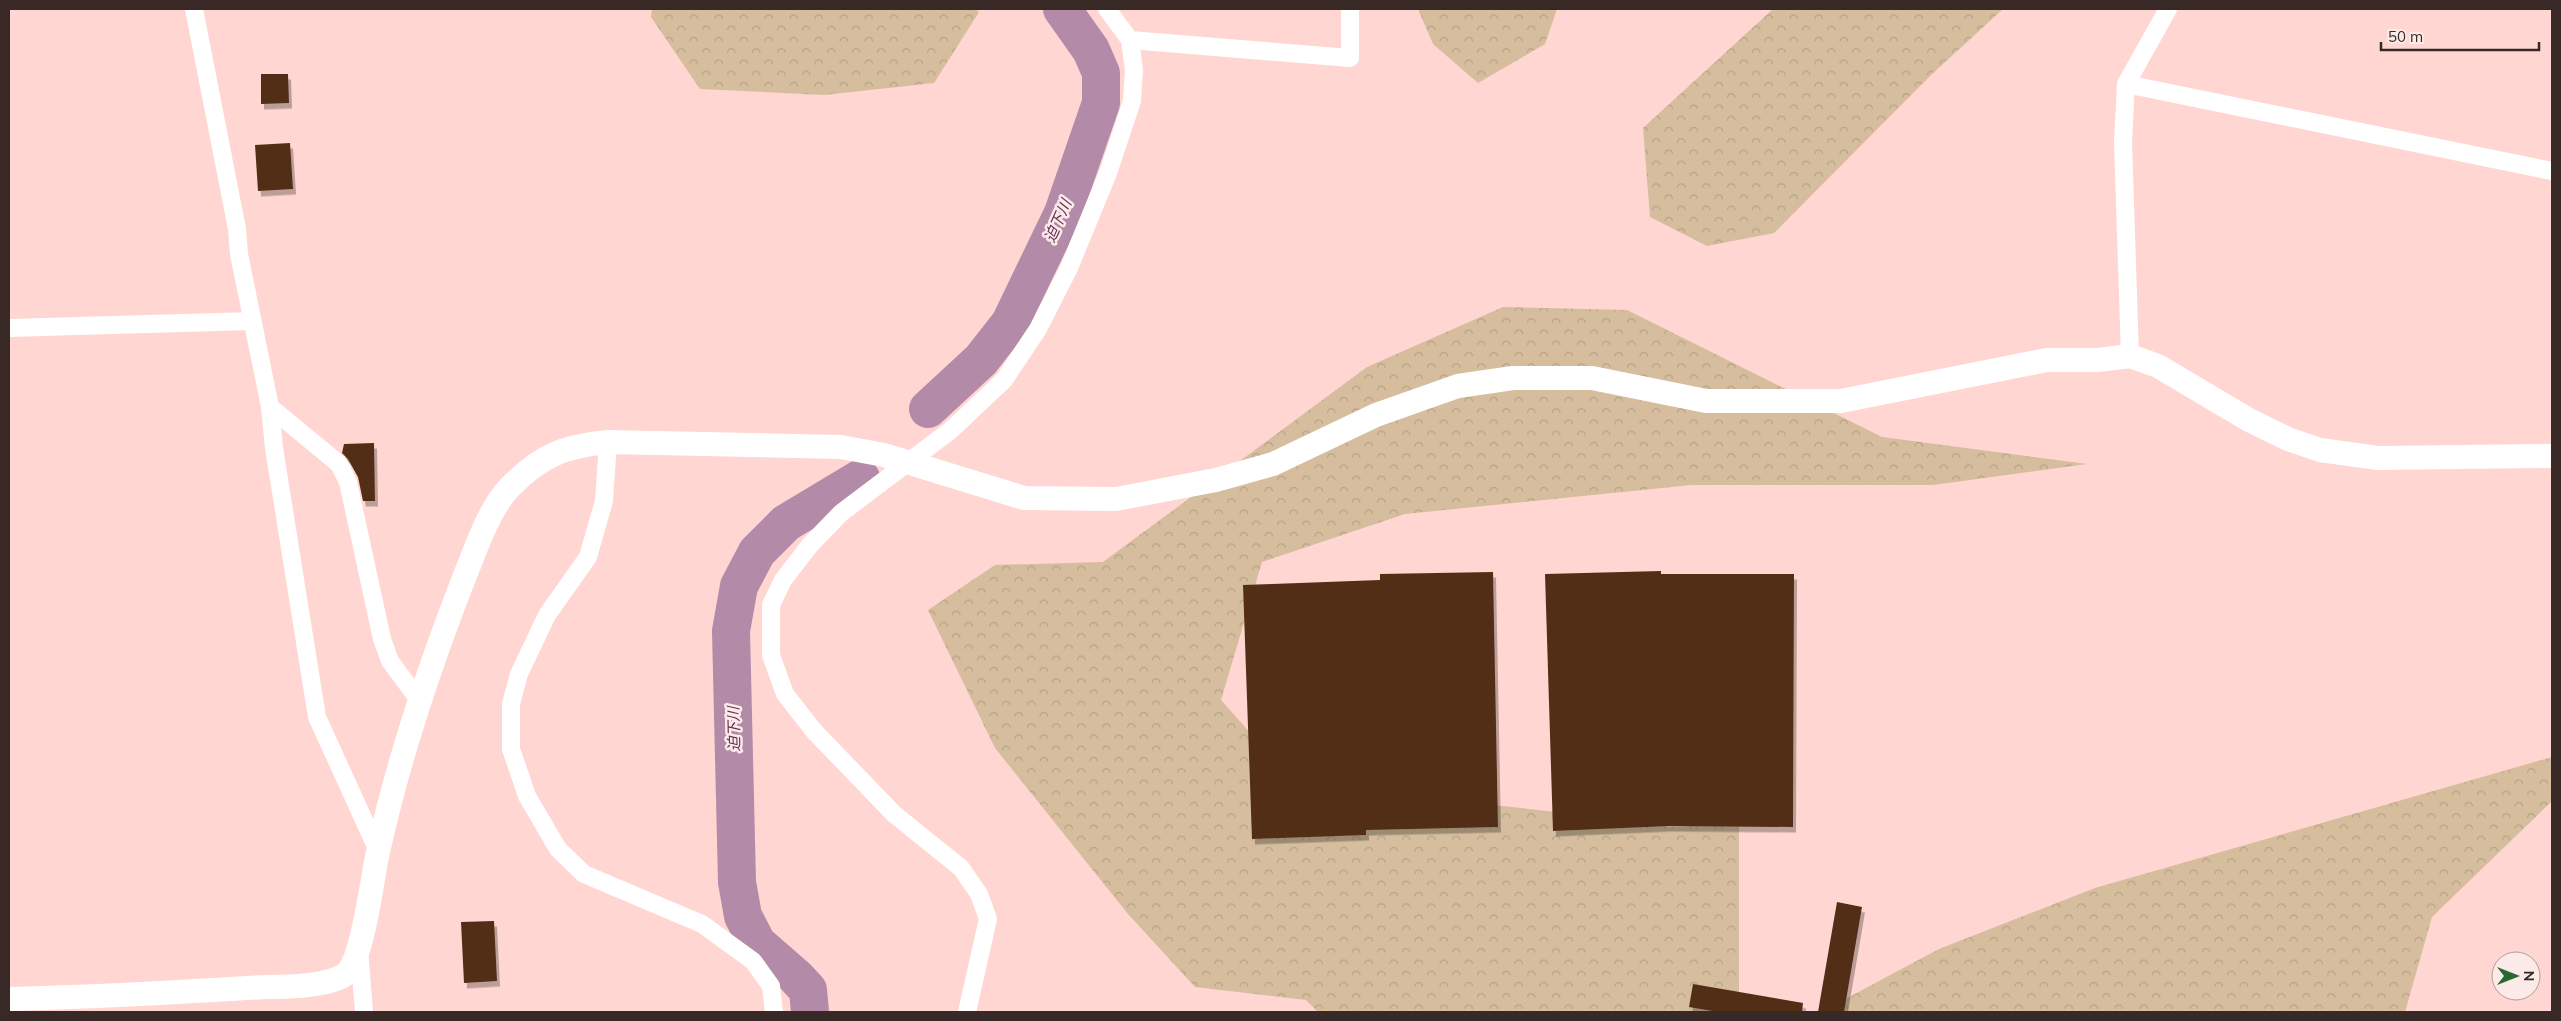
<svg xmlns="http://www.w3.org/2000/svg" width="2561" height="1021" font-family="Mulish,'Noto Sans JP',sans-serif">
  <defs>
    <pattern id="forest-crowns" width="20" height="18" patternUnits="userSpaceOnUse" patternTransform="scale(1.25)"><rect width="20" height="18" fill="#d5bd9d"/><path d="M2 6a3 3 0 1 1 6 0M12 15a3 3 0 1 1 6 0" fill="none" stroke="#b8a287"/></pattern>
    <filter id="shadow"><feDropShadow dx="3" dy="5.5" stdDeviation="0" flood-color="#0004"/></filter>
  </defs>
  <rect width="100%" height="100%" fill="#ffd6d1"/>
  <path fill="url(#forest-crowns)" d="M 652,9 L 975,9 L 979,12 L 934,83 L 824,95 L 700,89 L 651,17 Z
    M 1418,9 L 1557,9 L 1545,44 L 1478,83 L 1433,44 Z
    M 1773,9 L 2003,9 L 1930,76 L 1774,233 L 1707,246 L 1650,217 L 1643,128 Z
    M 1503,307 L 1627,310 L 1882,437 L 2087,464 L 1933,485 L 1691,485 L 1405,514 L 1262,562 L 1221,700 L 1303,792 L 1465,802 L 1640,821 L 1669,827 L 1739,824 L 1739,1006 L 1749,1012 L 1318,1012 L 1306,1000 L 1195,987 L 1128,914 L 995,748 L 928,610 L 995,565 L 1103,562 L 1367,367 Z
    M 2552,757 L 2552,801 L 2432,917 L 2405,1012 L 1821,1012 L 1939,949 L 2095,888 Z"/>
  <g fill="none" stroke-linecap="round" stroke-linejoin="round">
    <path stroke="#b38aa7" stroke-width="38" d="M 928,409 L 981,360 L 1010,323 L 1063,213 L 1101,103 L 1101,73 L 1091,50 L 1062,9
      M 810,1012 L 808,990 L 796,977 L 757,943 L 743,916 L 737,882 L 731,631 L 739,586 L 757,552 L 786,523 L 861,478"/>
  </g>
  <path fill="#532e18" filter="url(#shadow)" d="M 261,74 L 288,74 L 289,103 L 261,104 Z
    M 290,143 L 293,189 L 258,191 L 255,145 Z
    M 374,443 L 375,501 L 363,501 L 358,477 L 348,459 L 342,453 L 344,444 Z
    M 1661,571 L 1661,574 L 1794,574 L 1793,827 L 1669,826 L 1553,831 L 1545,574 Z
    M 1493,572 L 1498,827 L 1366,830 L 1366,835 L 1252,839 L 1243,585 L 1380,580 L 1380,574 Z
    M 1837,902 L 1862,907 L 1844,1012 L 1818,1012 Z
    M 494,921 L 497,981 L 464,983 L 461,922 Z
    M 1693,984 L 1803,1003 L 1802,1012 L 1718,1012 L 1689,1007 Z"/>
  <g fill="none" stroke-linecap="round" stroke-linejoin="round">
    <path stroke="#fff" stroke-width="18" d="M 194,9 L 237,229 L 239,254 L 270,407 L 274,448 L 317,717 L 378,851
      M 1130,40 L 1350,58 L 1350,9
      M 2126,84 L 2552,171
      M 9,328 L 252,321
      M 2130,356 L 2123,142 L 2126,84 L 2168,9
      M 270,407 L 339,464 L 348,482 L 382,639 L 390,661 L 419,700
      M 608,442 L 604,501 L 588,557 L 547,615 L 519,674 L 511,704 L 511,749 L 527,796 L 558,849 L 584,874 L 702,924 L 753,961 L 771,986 L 774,1012
      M 359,949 L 364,1012
      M 967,1012 L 988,919 L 979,894 L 961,868 L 894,814 L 814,731 L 785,694 L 771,655 L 771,605 L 783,580 L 810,545 L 841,513 L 951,430 L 1004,380 L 1038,329 L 1069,268 L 1108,173 L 1132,101 L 1134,70 L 1130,40 L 1107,9"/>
    <path stroke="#fff" stroke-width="24" d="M 9,999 C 88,997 167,993 247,988 C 275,986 318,989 343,976 C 363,965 372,877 378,852 C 398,760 428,671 462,583 C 474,554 488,510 509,488 C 540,456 564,446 608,442 L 841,447 L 884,455 L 1024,498 L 1116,499 L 1216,480 L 1273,464 L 1376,415 L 1458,386 L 1513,378 L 1592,378 L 1706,401 L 1841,401 L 2047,360 L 2098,360 L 2130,356 L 2158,366 L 2249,420 L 2288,439 L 2320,450 L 2378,458 L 2552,456"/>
  </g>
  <g text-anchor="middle" stroke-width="5" stroke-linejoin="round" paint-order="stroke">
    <g font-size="15" font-style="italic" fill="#602b54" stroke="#fbeae8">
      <text transform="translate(1058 221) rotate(-66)" y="5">迫下川</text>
      <text transform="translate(734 729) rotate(-91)" y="5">迫下川</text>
    </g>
  </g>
  <rect width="2561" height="1021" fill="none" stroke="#382927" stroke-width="20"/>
  <g transform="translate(2516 976) rotate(90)"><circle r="24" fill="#fbeae8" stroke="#ad9d9b"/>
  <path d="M0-4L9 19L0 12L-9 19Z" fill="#266832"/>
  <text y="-8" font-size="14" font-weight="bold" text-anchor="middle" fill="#382927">N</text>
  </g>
  <path d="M2381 42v8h158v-8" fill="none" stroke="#382927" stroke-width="2.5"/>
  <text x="2388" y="42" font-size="15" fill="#382927" stroke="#fbeae8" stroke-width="4" paint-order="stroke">50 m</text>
</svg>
